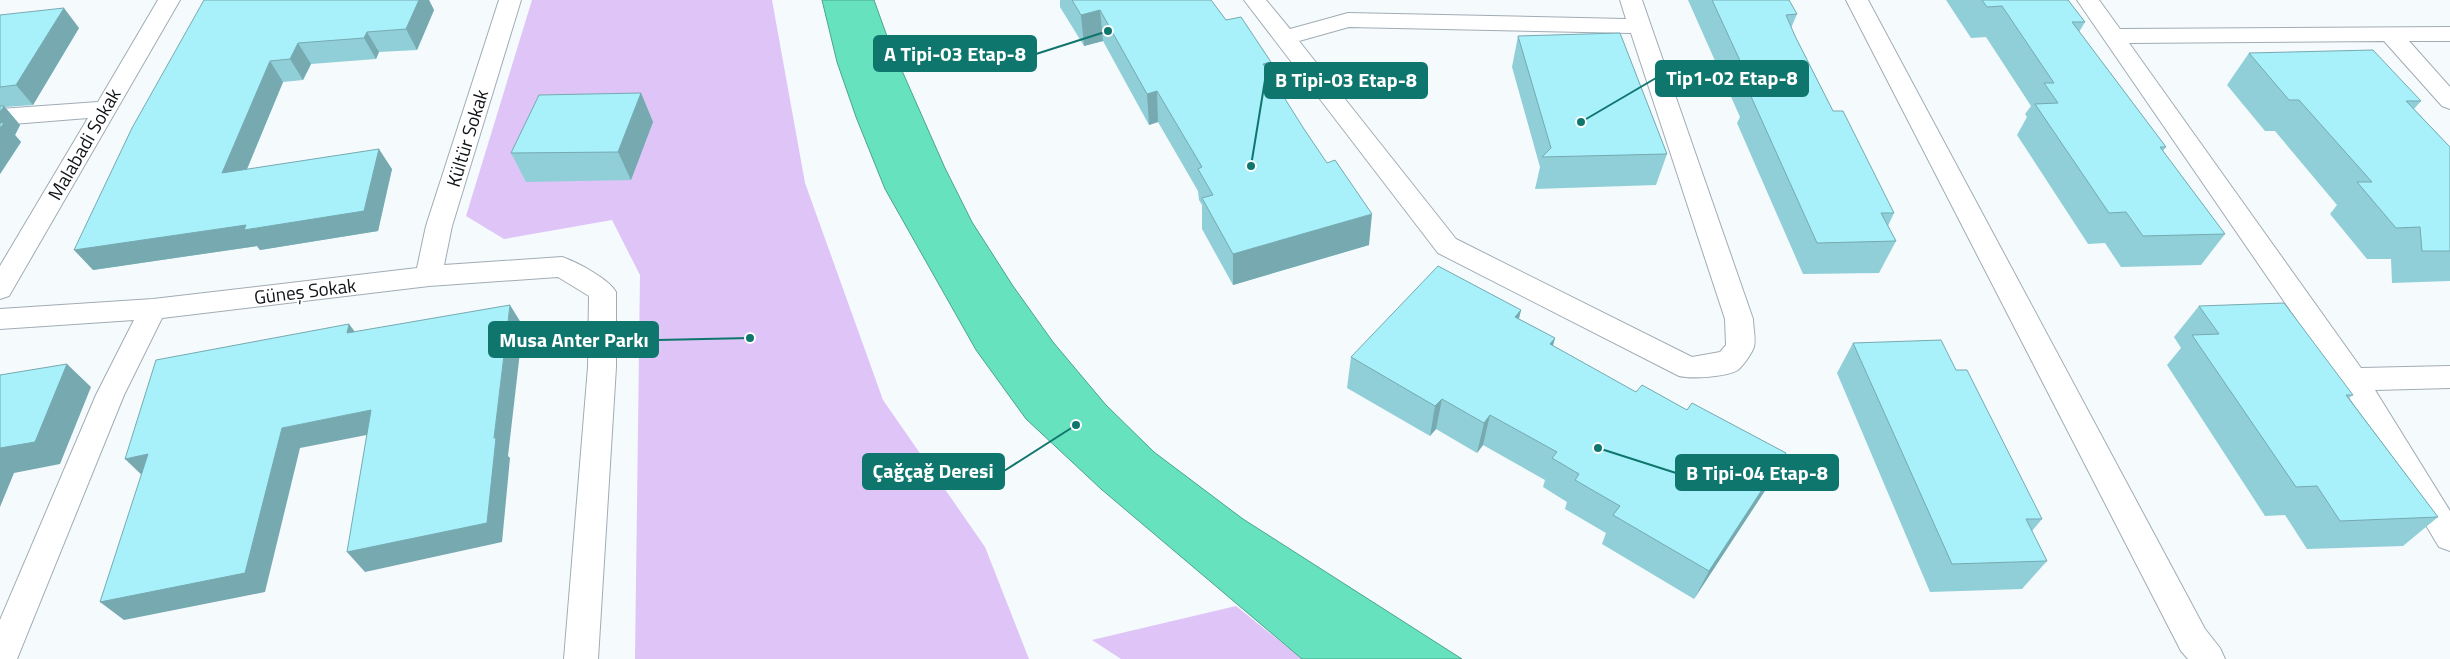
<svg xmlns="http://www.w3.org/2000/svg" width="2450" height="659" font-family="'Titillium Web',sans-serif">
  <rect width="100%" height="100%" fill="#f5fafd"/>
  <path fill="#dec4f7" d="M 532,0 L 772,0 L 805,183 L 883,400 L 985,547 L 1029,659 L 635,659 L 640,275 L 612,220 L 504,239 L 466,216 Z
    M 1236,606 L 1302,659 L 1121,659 L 1092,640 Z"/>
  <path fill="#66e2bf" stroke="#4ca48d" d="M 822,0 L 874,0 L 888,39 L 945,168 L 972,222 L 1013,286 L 1053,342 L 1106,405 L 1154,452 L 1243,519 L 1462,659 L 1302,659 L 1101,489 L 1026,419 L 976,350 L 885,189 L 856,117 L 837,62 Z"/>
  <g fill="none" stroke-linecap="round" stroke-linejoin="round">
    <defs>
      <path id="minor" d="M 158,0 L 180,0 L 9,296 L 0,299 L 0,266 L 88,118 L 0,125 L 0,109 L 98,102 Z
        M 499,0 L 521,0 L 452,226 L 444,265 L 562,257 C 577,262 609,279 616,292 L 616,367 L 598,659 L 564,659 L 588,367 L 589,296 L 558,277 L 429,286 L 162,318 L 124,395 L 17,659 L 0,659 L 0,620 L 96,395 L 134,320 L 0,329 L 0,309 L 153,299 L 417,268 L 426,226 Z
        M 1244,0 L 1266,0 L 1290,29 L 1348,13 L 1626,19 L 1620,0 L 1642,0 L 1753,319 C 1753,327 1756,339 1754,347 C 1752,353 1743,366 1738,370 C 1727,377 1691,379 1679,376 L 1438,253 ZM 1349,27 L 1631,33 L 1725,319 L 1726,345 L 1720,352 L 1692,357 L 1456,239 L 1299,41 Z
        M 1846,0 L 1868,0 L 2205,629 L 2220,648 L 2225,659 L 2188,659 L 2181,651 Z
        M 2077,0 L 2099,0 L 2120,29 L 2450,27 L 2450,41 L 2409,41 L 2450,87 L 2450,109 L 2442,106 L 2384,41 L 2129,43 L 2361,368 L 2450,366 L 2450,388 L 2375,390 L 2450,511 L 2450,551 L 2439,547 L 2343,387 Z"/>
    </defs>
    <use href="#minor" stroke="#a1acb4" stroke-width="2"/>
    <use href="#minor" fill="#fff" fill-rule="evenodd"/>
  </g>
  <path fill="#90cfd8" d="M 204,0 L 429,0 L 434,10 L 417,50 L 379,52 L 376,59 L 311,64 L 303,80 L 283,82 L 247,169 L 392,169 L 378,231 L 260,250 L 257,246 L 93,270 Z
    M 1060,0 L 1211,0 L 1226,20 L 1271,77 L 1369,245 L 1233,285 L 1202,229 L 1202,205 L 1199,200 L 1198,191 L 1158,122 L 1149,125 L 1103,41 L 1084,46 L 1060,7 Z
    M 1688,0 L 1789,0 L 1797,14 L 1791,28 L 1795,36 L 1833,111 L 1894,213 L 1888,226 L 1896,241 L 1879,273 L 1803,274 L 1737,123 L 1740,117 Z
    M 1946,0 L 2068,0 L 2085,22 L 2079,32 L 2166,147 L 2163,151 L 2225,234 L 2201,265 L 2121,267 L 2105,243 L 2088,244 L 2017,135 L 2027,117 L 2025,114 L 2031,106 L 1986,37 L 1971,38 Z
    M 0,15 L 79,28 L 33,105 L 5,107 L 20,125 L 15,135 L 21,142 L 0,174 Z
    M 1518,36 L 1667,154 L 1656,185 L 1535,189 L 1540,167 L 1512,67 Z
    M 2249,53 L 2421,101 L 2414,109 L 2450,147 L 2450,281 L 2392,283 L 2391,259 L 2367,259 L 2330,214 L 2337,205 L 2275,131 L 2265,131 L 2227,85 Z
    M 641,93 L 653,122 L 631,180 L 526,182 L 511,153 Z
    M 2199,306 L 2353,395 L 2349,398 L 2438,517 L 2403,546 L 2307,549 L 2285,515 L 2265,516 L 2167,365 L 2181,348 L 2174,337 Z
    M 1521,310 L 1519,319 L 1555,338 L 1553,346 L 1770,483 L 1694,599 L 1602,544 L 1606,533 L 1565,509 L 1567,502 L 1543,487 L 1545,480 L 1483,445 L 1477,453 L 1436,429 L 1430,436 L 1347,388 L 1351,357 Z
    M 1853,343 L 1956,370 L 2042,519 L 2032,531 L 2047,561 L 2022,589 L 1930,592 L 1837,373 Z"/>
  <path fill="#76a9b0" d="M 419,0 L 429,0 L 434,10 L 417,50 L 406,29 Z
    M 64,8 L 79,28 L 33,105 L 16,85 Z
    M 1100,10 L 1103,41 L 1084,46 L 1081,15 Z
    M 367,32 L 379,52 L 376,59 L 364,38 Z
    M 298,43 L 311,64 L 303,80 L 290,59 Z
    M 270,61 L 283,82 L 237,193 L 222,173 Z
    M 1271,62 L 1270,93 L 1263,64 Z
    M 1157,91 L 1158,122 L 1149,125 L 1147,94 Z
    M 641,93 L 653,122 L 631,180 L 618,152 Z
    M 4,106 L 20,125 L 15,135 L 21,142 L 0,174 L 0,112 Z
    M 379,149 L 392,169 L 378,231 L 260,250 L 257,246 L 93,270 L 74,250 Z
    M 1372,214 L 1369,245 L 1233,285 L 1233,254 Z
    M 510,305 L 523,326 L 508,456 L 510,458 L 502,542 L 365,572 L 347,552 L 494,438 Z
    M 1521,310 L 1513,340 L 1515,317 Z
    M 349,324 L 365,345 L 347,333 Z
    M 1555,338 L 1546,369 L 1550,344 Z
    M 67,364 L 91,387 L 60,464 L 14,473 L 0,507 L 0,448 Z
    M 1442,399 L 1436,429 L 1430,436 L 1435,406 Z
    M 371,410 L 387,431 L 300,448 L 265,592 L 124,620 L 100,602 L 282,428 Z
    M 1490,415 L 1483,445 L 1477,453 L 1484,423 Z
    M 1786,453 L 1770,483 L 1694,599 L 1709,571 Z
    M 148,454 L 146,479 L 125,459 Z"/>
  <path fill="#a8f1fb" stroke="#76a9b0" d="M 204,0 L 419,0 L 406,29 L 367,32 L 364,38 L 298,43 L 290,59 L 270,61 L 222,173 L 379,149 L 364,211 L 244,230 L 246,225 L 74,250 L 132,128 Z
    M 1072,0 L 1211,0 L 1226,20 L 1241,17 L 1271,62 L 1263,64 L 1304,129 L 1327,163 L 1335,160 L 1372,214 L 1233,254 L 1202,198 L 1213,195 L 1198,169 L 1202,167 L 1157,91 L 1147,94 L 1100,10 L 1081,15 Z
    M 1712,0 L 1789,0 L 1797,14 L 1786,15 L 1795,36 L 1833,111 L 1843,111 L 1894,213 L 1881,213 L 1896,241 L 1817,243 L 1749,92 L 1754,91 Z
    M 1982,0 L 2068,0 L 2085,22 L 2072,22 L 2166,147 L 2160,147 L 2225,234 L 2143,236 L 2126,212 L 2109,213 L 2035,104 L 2058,103 L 2044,83 L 2054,83 L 2002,6 L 1987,7 Z
    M 64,8 L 16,85 L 0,87 L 0,15 Z
    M 1620,33 L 1667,154 L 1542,157 L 1551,148 L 1518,36 Z
    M 2373,50 L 2421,101 L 2406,101 L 2450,147 L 2450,251 L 2422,251 L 2420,227 L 2396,228 L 2357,182 L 2372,182 L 2299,100 L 2289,100 L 2249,53 Z
    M 641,93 L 618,152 L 511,153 L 539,95 Z
    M 0,106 L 4,106 L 0,112 Z
    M 0,123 L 4,123 L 0,128 Z
    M 1438,266 L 1521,310 L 1515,317 L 1555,338 L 1550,344 L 1636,392 L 1642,385 L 1687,410 L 1692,403 L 1786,453 L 1709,571 L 1613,515 L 1620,506 L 1575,480 L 1579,474 L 1552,458 L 1557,452 L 1490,415 L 1484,423 L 1442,399 L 1435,406 L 1351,357 Z
    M 2284,303 L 2353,395 L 2346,395 L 2438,517 L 2340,521 L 2317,486 L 2296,487 L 2192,335 L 2219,334 L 2199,306 Z
    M 510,305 L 494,438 L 496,438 L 487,523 L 347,552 L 371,410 L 282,428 L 245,573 L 100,602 L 148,454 L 125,459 L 156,360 L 349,324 L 347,333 Z
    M 1941,340 L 1956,370 L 1967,370 L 2042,519 L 2026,519 L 2047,561 L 1952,564 L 1853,343 Z
    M 67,364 L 35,442 L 0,448 L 0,375 Z"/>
  <g text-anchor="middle" stroke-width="4" stroke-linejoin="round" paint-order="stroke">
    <g font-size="19" fill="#101417" stroke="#fff">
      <text transform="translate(467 138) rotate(-73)" y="7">Kültür Sokak</text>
      <text transform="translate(84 144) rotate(-60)" y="7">Malabadi Sokak</text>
      <text transform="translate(305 291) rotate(-7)" y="7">Güneş Sokak</text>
    </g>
  </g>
  <path fill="none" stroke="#0f766e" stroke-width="2" d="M1108 31L1036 54M1581 122L1656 78M1251 166L1265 80M750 338L658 340M1076 425L1004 471M1598 448L1676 473"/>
  <g fill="#0f766e" stroke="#fff" stroke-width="2">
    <circle cx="1108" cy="31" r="5"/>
    <circle cx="1581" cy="122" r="5"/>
    <circle cx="1251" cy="166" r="5"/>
    <circle cx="750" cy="338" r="5"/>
    <circle cx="1076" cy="425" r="5"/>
    <circle cx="1598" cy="448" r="5"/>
  </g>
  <g fill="#0f766e" stroke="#0f766e" stroke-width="2">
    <rect x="874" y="36" width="162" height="35" rx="5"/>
    <rect x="1656" y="61" width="152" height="35" rx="5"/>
    <rect x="1265" y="63" width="162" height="35" rx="5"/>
    <rect x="489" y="322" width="169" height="35" rx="5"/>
    <rect x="863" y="454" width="141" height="35" rx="5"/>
    <rect x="1676" y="455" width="162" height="35" rx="5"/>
  </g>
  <g font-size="20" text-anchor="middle" font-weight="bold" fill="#fff">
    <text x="955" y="61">A Tipi-03 Etap-8</text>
    <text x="1732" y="85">Tip1-02 Etap-8</text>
    <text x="1346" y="87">B Tipi-03 Etap-8</text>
    <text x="574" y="347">Musa Anter Parkı</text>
    <text x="933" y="478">Çağçağ Deresi</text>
    <text x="1757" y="480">B Tipi-04 Etap-8</text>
  </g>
</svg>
